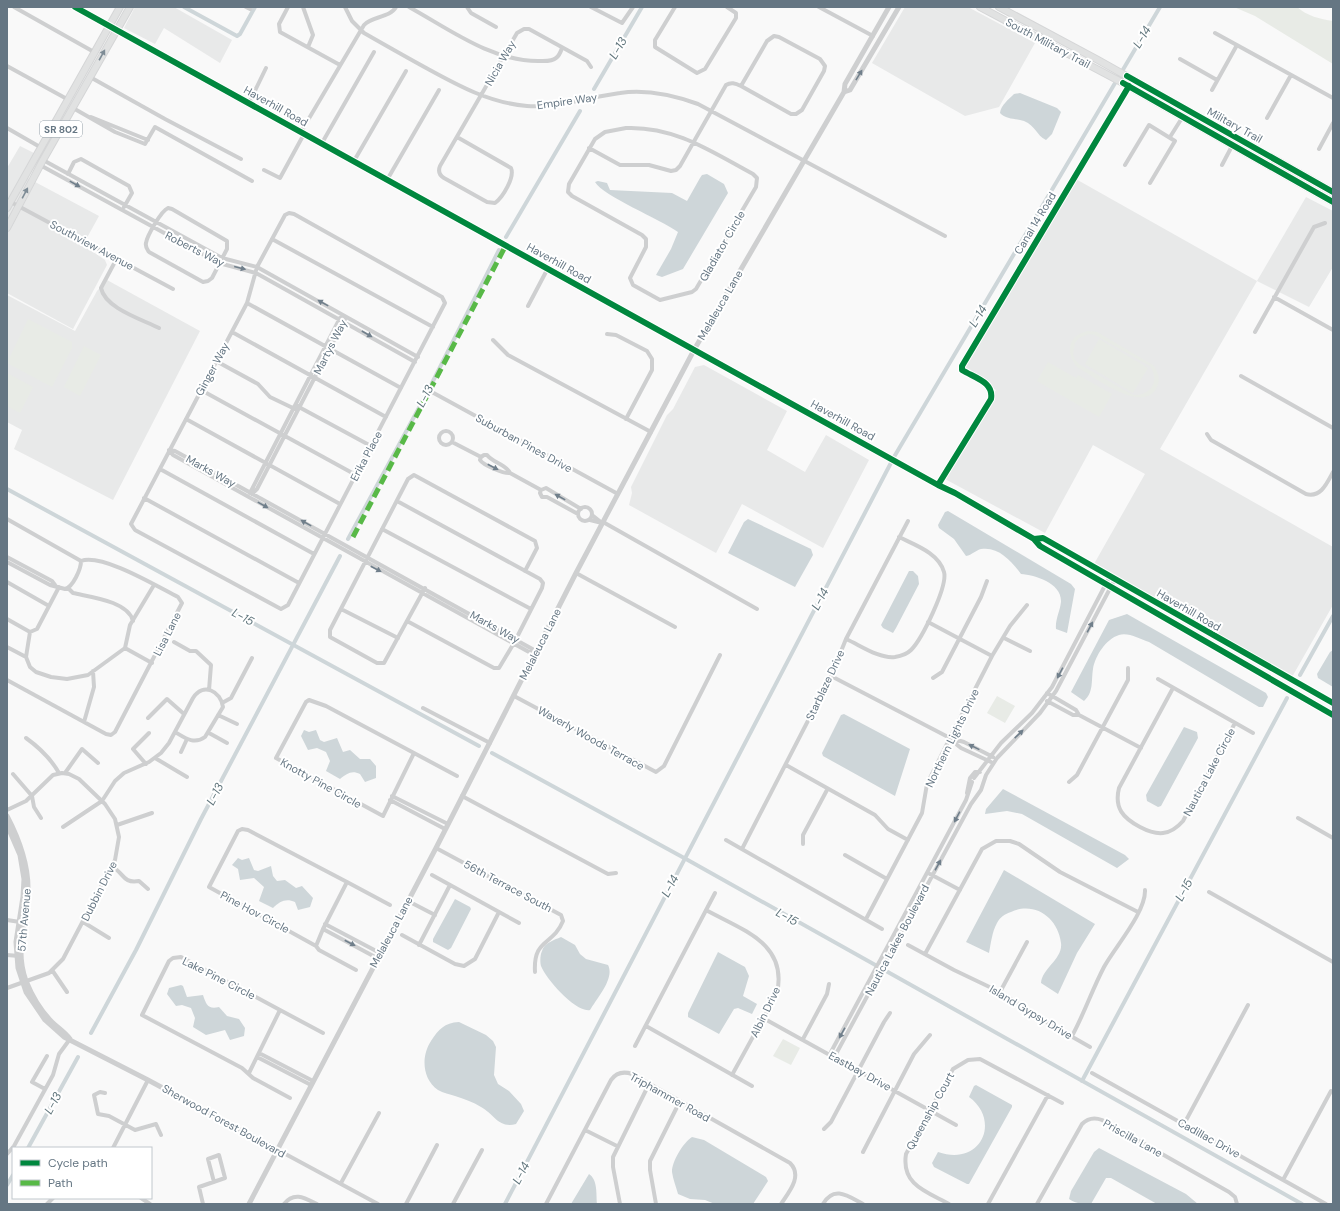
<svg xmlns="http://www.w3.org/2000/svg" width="1340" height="1211" font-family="'DM Sans',sans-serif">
  <rect width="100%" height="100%" fill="#f9f9f9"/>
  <path fill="#e8e9e9" d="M 135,7 L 174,7 L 232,40 L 220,63 L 164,28 L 155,44 L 124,28 Z
    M 905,7 L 968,7 L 1035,43 L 999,107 L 965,116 L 872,63 Z
    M 20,146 L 34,153 L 22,175 L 99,216 L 83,245 L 105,260 L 107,265 L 73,329 L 7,293 L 7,168 Z
    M 1074,178 L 1257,281 L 1306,197 L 1333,211 L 1333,267 L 1309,307 L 1257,281 L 1160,449 L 1333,547 L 1333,605 L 1292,677 L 1094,564 L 1145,474 L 1093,445 L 1045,533 L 945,479 L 996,390 L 963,369 Z
    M 107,280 L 200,331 L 113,500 L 14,449 L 22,430 L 7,422 L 7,295 L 75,331 L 97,291 Z
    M 704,365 L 787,411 L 767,450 L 805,472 L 826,435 L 869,460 L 823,548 L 742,504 L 716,553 L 629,505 L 632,493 L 631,487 L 667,415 L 673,409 L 695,367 Z"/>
  <path fill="#e8ebe6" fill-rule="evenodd" d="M 1234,7 L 1297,7 C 1307,16 1320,19 1333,21 L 1333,64 L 1255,16 Z
    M 28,319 L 72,342 L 72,348 L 52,387 L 7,363 Z
    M 1088,331 L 1097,332 L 1153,365 C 1158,372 1161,379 1157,387 C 1144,416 1093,376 1077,367 C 1065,352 1068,335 1088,331 ZM 1089,334 L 1095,335 L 1150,366 C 1160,381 1151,396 1133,395 L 1079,364 L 1075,360 L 1073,354 L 1075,343 L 1079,338 Z
    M 1099,339 L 1148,368 L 1133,393 L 1085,364 Z
    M 84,346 L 101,355 L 80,396 L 64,387 Z
    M 1048,362 L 1076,378 L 1078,375 L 1112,394 L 1099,417 L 1037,381 Z
    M 7,373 L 33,387 L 20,413 L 7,406 Z
    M 997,696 L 1015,706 L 1005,723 L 987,713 Z
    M 783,1039 L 800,1048 L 791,1065 L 773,1056 Z"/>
  <path fill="#ced6d9" d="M 1020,93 L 1057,108 L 1061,112 L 1052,134 L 1046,140 C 1036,135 1036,126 1024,121 C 1016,118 1006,120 1000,113 C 1001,105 1009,99 1014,94 Z
    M 707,174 L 724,184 L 728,193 L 683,269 L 662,277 L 656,275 L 671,249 L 678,232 C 660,219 603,196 595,182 L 598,181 L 607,183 L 610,190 L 672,193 L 687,201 L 700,178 L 702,175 Z
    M 948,511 L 1071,584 L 1075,589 L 1067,633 L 1056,629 C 1055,620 1060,611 1061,602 C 1062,583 1035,575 1021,574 C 1012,562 999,546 981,549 C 976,550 972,555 966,556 L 954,539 L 939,528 L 938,525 L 945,512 Z
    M 748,519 L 811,549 L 813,555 L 795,587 L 728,553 L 744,522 Z
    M 909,571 L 913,571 L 918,576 L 919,584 L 896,628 L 893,633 L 883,628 L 881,625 Z
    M 1127,614 L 1266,693 L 1268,697 L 1263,707 L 1259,707 L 1149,642 C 1140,639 1128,632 1119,635 C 1106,639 1095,656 1093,669 C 1091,681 1094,692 1084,701 L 1071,692 L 1109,620 Z
    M 1333,650 L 1333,687 L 1318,678 L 1317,674 L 1330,652 Z
    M 844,714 L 910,749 L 895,796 L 823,756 L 822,753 L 841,715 Z
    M 1184,727 L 1197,732 L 1198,738 L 1161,806 L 1158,807 L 1147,801 L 1146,795 Z
    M 304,730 L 309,732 L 316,730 L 320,740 L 324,742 L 337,738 L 343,752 L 350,750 L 360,759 L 370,759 L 376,766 L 376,778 L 365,782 L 360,774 C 351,770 347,774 340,779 L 326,771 L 330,761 L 326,752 L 317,748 L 308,750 L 301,736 Z
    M 1003,789 L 1125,855 L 1129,859 L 1117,868 L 1022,814 L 1007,811 L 985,814 L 986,809 Z
    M 238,858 L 242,860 L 249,858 L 254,870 L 258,871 L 271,866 L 273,876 L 277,881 L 285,880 L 296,888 L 302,886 L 313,898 L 310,907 L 298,910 L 295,902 C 286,898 280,901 273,908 L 259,901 L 264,887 L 254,878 L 240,880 L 238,869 L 232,865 Z
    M 1004,870 L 1095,924 L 1077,953 L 1058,994 L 1041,983 C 1042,968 1063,959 1061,943 C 1058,918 1035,901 1011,912 C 1005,914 1000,917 997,923 C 992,932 991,943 989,953 L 966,942 Z
    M 455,899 L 470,907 L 471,909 L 451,948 L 448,950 L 433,942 L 433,939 Z
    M 561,937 L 575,945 L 580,954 L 586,959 L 608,965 C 615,978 597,998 590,1010 C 576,1013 546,979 541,966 C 540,963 540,955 542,951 C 544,943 554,940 561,937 Z
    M 718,952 L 745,967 L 749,976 L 743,996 L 757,1004 L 752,1014 L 738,1008 L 734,1009 L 719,1034 L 688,1017 L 688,1013 Z
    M 181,985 L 183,986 L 187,997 L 203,995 C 206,1004 208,1010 219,1007 L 227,1016 L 239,1019 L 245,1028 L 244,1036 L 230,1040 L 225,1030 L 206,1035 L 193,1027 L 195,1018 L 191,1008 L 182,1005 L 176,1006 L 167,994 L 169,988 Z
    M 459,1022 L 486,1035 L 493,1041 L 496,1047 L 494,1075 L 498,1084 L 509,1091 L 521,1104 L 524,1111 L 516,1124 C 499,1129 494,1114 481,1107 C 473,1102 464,1099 455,1096 C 450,1094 443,1093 438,1090 C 422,1079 421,1056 431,1041 C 439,1029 444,1023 459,1022 Z
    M 976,1085 L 1012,1105 L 1012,1107 L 969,1184 L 967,1184 L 934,1167 L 932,1163 L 938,1152 C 982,1167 1001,1120 969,1097 L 974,1086 Z
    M 692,1137 L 704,1140 L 766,1177 L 768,1181 L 753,1204 L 715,1204 L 705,1200 L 690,1199 L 678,1194 C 676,1187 673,1179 672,1172 C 672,1161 683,1143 692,1137 Z
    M 1099,1148 L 1186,1194 L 1198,1204 L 1157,1204 L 1111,1178 L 1106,1178 L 1091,1204 C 1082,1204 1077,1204 1069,1199 L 1071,1191 L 1094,1152 Z
    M 589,1174 C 598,1180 596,1194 597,1204 L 571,1204 Z"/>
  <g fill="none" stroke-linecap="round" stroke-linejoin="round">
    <path stroke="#ced6d9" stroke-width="4" d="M 184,7 L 237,36 L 240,34 L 255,7
      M 594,89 L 642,7
      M 506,237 L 580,111
      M 7,489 L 479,746
      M 348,539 L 428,391 L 499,250
      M 1300,675 L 1333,616
      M 492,753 L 686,859 L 1302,1204
      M 91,1033 L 136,950 L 201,819 L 340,556
      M 1082,1081 L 1287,698
      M 28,1148 L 78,1057
      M 7,1185 L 13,1175
      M 505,1204 L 894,457 L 1160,7"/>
    <defs>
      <path id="secondary" d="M 980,7 L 1123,83 L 1333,202
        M 999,7 L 1098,60 L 1333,192"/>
      <path id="primary" d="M 7,208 L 120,7
        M 7,228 L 43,160 L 130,7"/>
    </defs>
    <use href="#secondary" stroke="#d5d6d7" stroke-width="8"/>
    <use href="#primary" stroke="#d5d6d7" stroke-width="8"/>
    <path stroke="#cecfd0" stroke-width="4" d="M 14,7 L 94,52
      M 246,7 L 250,9
      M 288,7 L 279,24 L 280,32 L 340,65
      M 303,7 L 313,35 L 308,47
      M 345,7 L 352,21 L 364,33 C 385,45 406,57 428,69 C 459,86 490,103 527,106 C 559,108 589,97 620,93 C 646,89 673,95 698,104 L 945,236
      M 409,7 C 449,29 491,61 538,61 C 543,61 552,62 556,58 C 559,56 561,51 562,48
      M 467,7 L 471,13 L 496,27
      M 591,7 L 622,23 L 633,7
      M 675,7 L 655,40 L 655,47 L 697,73 L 705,69 L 736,18 L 736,13 L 727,7
      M 819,7 L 873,36
      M 1215,33 L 1333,98
      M 1180,59 L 1217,80
      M 7,66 L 67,99
      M 90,77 L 165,119 L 241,159
      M 1212,90 L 1237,45
      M 249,103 L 266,68
      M 73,108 L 115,132 L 145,144 L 155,127 L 252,181
      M 91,117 L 148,140
      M 1267,118 L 1291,75
      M 7,128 L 40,147
      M 626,128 C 675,126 712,152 753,174 L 757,178 L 756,187 L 696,289 L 692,292 L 660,300 L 633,285 L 630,278 L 646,247 L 646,239 L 642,235 L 572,196 L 568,192 L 569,184 L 595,139 L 605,132 Z
      M 301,132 L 364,25 C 372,16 390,18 396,7
      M 457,137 L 511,168 C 515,177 503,197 495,203 L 487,202 L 444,178 C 439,175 438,171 440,166 L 517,33 L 524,29 L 529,29 L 587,61 L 591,67
      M 1170,137 L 1187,110
      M 322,143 L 374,52
      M 589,148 L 620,165 L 649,165 L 671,171 L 676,170 L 680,166 L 726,85 C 731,82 735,83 741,86 L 791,114 L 796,114 L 802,110 L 824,71 L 825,66 L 820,59 L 779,37 L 774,36 L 767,41 L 741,86
      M 1319,149 L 1333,123
      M 43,160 L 222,258 L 257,267 L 418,357
      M 354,161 L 406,71
      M 40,165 L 219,263 L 256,273 L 415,362
      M 1125,165 L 1149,125 L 1175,141 L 1150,183
      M 1222,165 L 1232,146
      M 264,170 L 280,178 L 304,134
      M 68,174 L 74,162 L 81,159 L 129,186 L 132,193 L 124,207
      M 387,180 L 439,90
      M 7,200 L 173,289
      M 168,208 L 172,209 L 227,241 L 227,249 L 212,278 L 208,281 L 203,282 L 149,252 C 147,249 145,247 146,243 C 147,236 161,211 168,208 Z
      M 289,213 L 294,214 L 442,297 L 445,303 L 288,605 L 281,609 L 135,530 L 131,524 L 247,303 L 257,267 L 285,215 Z
      M 272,239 L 433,327
      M 117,258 L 101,288 C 105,308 141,319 159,328
      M 1274,297 L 1333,330
      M 247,303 L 401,388
      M 528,306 L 548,268
      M 232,332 L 386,417
      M 1255,332 L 1314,227 L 1325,223
      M 607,334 L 616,335 L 647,351 L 652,359 L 652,370 L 626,419
      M 493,340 L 508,355 L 651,432
      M 216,361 L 258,384 L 270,397 L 295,409
      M 1241,376 L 1333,428
      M 201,390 L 356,475
      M 430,391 L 618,494
      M 297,406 L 371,446
      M 186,419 L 340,504
      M439 438a7 7 0 1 1 14 0a7 7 0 1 1-14 0Z
      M 1207,434 L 1211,440 L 1306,494 C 1321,498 1327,483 1333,472
      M 452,442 L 481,457
      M 169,450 L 173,455 L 529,652 L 536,651
      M 169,450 L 175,451 L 536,651
      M 481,457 L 484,455 L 487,455 C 493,463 506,464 510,473 L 541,490
      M 481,457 L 480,460 C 483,465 504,474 510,473
      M 160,469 L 314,554
      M 938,485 L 991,399 C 994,382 975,378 962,370 L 962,366 L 1129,86
      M 541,490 L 546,488 L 581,509
      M 541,490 L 540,493 L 542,497 L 547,497 L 578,514
      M 250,493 L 340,318 L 342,317
      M 252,494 L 257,489 L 345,319
      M 144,498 L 299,583
      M 397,501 L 540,579 L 543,583 L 542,588 L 514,643 L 499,668 L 494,668 L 407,621
      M578 514a7 7 0 1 1 14 0a7 7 0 1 1-14 0Z
      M 7,519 L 81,561
      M 590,520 L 602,523 L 592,515
      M 603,522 L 757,609
      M 382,529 L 531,609
      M 7,557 L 52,581 L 55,585
      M 7,562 L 50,585 L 65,589 C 73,587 81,569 81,561
      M 576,573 L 675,627
      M 7,582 L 49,606
      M 68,588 L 73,593 C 90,597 128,601 133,621
      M 425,588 L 384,663 L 377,663 L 330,637 L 330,630 L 408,479 L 414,475 L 535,541 L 537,548 L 525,571
      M 341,609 L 398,638
      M 7,619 L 30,632
      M 928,622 L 992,656
      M 30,632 L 37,629 L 59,587
      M 1004,638 L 1030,651
      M 846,639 C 860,645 879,659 895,657 C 901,656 907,654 911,650 C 922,639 948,586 944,572 C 939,553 915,545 899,537
      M 174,642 L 190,651 L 196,651 L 211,665 L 209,690
      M 7,647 L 26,657 L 30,667 L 36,672 L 51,677 L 67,679 L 88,675 L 125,648 L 130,625 L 154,585
      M 125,648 L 152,663
      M 26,657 L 30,632
      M 831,676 L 950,738 L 964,742 L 993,757
      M 933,678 L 942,672 L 981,597 L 987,581
      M 1158,679 L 1253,733
      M 7,680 L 106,734 L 111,735 L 115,732 L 182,603 L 178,597 C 158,587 102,553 81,561
      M 1173,688 L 1119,788 C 1114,808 1123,818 1140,827 C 1157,836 1170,836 1183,821 L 1235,723
      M 1047,693 L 1076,710 L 1079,715 L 1141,748
      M 514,696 L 656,772 L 664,766 L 720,655
      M 309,700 L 326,706 L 414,753 L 383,816 L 276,758 L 306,702 Z
      M 1047,701 L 1073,715 L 1079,715
      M 222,703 L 231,698 L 252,658
      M 423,708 L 490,743
      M 218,715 L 237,724
      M 148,718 L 167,699 L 184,714
      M 84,722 L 94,687 L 93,671
      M 209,733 L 227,743
      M 26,738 C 40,748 51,759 59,773
      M 951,740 L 961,748 L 991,762
      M 181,752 L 187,739
      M 414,753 L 457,776
      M 155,758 L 187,777
      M 146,764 L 133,749 L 149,733
      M 786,765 L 875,815 L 888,829 L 908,840
      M 65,773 L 82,749 L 98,763
      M 13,774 L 32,796 L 34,807 L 41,818
      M 974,778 L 1001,743 L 1032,713 L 1052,687 L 1110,576
      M 1069,782 L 1077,775 L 1128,680 L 1128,668
      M 967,793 L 970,778 L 975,772 L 980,772
      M 392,796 L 448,824
      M 462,796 L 608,874 L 616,873
      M 390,800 L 445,829
      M 7,810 L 26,801 L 53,775 L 62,773 L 69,774 L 79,779 L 105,804 L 115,819 L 119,837 L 115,860 L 63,959 L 49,973 L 7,988
      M 1298,818 L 1333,838
      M 117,825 L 152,813
      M 63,827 L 102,801 L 115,781 L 124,773 L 149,762 L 161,753 L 169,743 L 193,698 C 203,682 221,691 223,707 L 205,737 C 194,745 185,738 175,732
      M 242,829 L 248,830 L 347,882 L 323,929 L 316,946 L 209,887 L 238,831 Z
      M 726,840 L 882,929
      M 803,844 L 803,835 L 827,790
      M 436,848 L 561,915 L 563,921 C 553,946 533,938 535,972
      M 742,849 L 831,676 L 846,639 L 908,521
      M 845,855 L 887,879
      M 112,867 C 124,872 122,884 139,881 L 148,889
      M 930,874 L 960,890
      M 432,875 L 519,923
      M 347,882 L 390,905
      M 1209,892 L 1333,962
      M 408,901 L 435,915
      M 706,910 C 742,930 788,943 777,993 L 732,1075
      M 866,919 L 922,813 L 927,784 L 950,738 L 992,656 L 1010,626 L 1027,605
      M 7,920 L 20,922
      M 83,922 L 109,938
      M 325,924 L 380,953
      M 323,929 L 377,958
      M 402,935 L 455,964 L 464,966 L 475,959 L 499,912
      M 419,945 L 450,885
      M 908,945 L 954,970 L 1000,992 L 1048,1023 L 1090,1047
      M 316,946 L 319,950 L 356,970
      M 925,954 L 982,849 L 996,841 L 1010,841 L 1019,844 L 1060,872 L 1138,912
      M 7,955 L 19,956
      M 52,970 L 67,992
      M 1000,992 L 1027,942
      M 280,1010 L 323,1033
      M 763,1018 L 956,1125
      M 646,1026 L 752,1086
      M 1072,1036 C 1084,1014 1092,990 1104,967 C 1115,947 1146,912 1145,890
      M 803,1039 L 827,994 L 829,984
      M 635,1046 L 715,893
      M 259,1053 L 313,1081
      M 833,1056 L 836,1054 L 971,804 L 981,790 L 986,775 L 997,758 L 1040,713 L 1056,691 L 1115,579
      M 833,1056 L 831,1052 L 966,800 L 972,782
      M 257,1057 L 311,1085
      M 249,1073 L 280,1010 L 181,957 L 173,958 L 169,961 L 142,1015 L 242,1068 L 253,1078 L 290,1098
      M 1092,1073 L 1326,1204
      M 45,1089 L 32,1082 L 47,1056
      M 105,1093 L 100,1092 L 94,1095 L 98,1114 L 109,1116 L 135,1130 L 156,1124 L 161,1135
      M 1184,1124 L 1248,1005
      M 824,1129 L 831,1122 L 884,1022 L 890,1013
      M 585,1130 L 617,1146
      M 113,1148 L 148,1080
      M 278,1150 L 378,1204
      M 863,1152 L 914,1054 L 930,1035
      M 7,1154 L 14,1146 L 53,1075 L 59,1054 L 70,1039
      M 1283,1180 L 1331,1091
      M 341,1183 L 379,1113
      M 141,1198 L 150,1204
      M 47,1204 L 53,1198
      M 203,1204 L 199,1187 L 225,1178 L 219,1155 L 208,1159 L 214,1182
      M 284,1204 C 294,1191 305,1198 317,1204
      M 406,1204 L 437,1145
      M 453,1204 L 482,1150
      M 546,1204 L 611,1080 C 616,1073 623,1071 632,1074 L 790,1163 C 803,1176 789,1192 781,1204
      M 620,1204 L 613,1167 L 613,1157 L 649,1084
      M 656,1204 L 650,1170 L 650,1161 L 680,1101
      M 823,1204 C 834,1185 848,1196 863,1204
      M 949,1204 C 927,1192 901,1185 906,1154 L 953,1069 L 968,1060 L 980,1059 L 1062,1103
      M 988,1204 L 1048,1095
      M 1037,1204 L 1082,1124 C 1088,1118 1094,1117 1102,1120 L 1229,1192 L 1235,1197 L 1237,1204"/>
    <path stroke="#cecfd0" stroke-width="5" d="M 75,7 L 938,485 L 955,493 L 1034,539 L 1040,546 L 1333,715
      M 844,92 L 850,90 L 899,7
      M 1034,539 L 1043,538 L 1333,703
      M 7,816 C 19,839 28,862 28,888 C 27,922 14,947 26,981 C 32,996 41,1011 52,1022 C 58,1028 65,1032 70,1039
      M 7,825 L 20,855 L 24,879 L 23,897 L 16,942 L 18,968 L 26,992 L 45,1020 L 64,1037 L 148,1080 L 278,1150
      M 249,1204 L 436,848 L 576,573 L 694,350 L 844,92 L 845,84 L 889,7"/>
    <use href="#secondary" stroke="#e1e2e2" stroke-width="6"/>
    <use href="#primary" stroke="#e1e2e2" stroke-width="6"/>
    <path stroke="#58b947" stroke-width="5" stroke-dasharray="10 5" stroke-linecap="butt" d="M 353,537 L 506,245"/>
    <defs>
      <path id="cycleway" d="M 75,7 L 938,485 L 955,493 L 1034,539 L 1040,546 L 1333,715
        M 1127,76 L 1333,192
        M 1123,83 L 1333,202
        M 938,485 L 991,399 C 994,382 975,378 962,370 L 962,366 L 1129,86
        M 1034,539 L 1043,538 L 1333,703"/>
    </defs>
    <use href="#cycleway" stroke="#fff" stroke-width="8"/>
    <use href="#cycleway" stroke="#00873e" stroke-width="6"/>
  </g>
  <defs><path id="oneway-solid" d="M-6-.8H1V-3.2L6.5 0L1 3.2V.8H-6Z"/></defs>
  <g fill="#7e8c96">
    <use href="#oneway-solid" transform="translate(102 55) rotate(-61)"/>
    <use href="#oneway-solid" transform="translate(25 193) rotate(-62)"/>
  </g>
  <g fill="#707f8b">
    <use href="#oneway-solid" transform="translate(859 75) rotate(-59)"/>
    <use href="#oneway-solid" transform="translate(75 184) rotate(29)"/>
    <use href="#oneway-solid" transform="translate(240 268) rotate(14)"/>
    <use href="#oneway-solid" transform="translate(323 303) rotate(-151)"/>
    <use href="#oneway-solid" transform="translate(367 334) rotate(30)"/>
    <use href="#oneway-solid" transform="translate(493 467) rotate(28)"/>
    <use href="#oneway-solid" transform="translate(560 497) rotate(-151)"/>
    <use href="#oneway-solid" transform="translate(263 505) rotate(29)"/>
    <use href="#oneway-solid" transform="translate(306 523) rotate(-151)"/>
    <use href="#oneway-solid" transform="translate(376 569) rotate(28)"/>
    <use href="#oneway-solid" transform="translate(1090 627) rotate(-62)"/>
    <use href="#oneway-solid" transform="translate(1060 673) rotate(118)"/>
    <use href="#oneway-solid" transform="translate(1019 734) rotate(-44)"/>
    <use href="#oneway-solid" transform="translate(974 747) rotate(-154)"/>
    <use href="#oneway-solid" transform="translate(957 817) rotate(118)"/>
    <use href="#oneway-solid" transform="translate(938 865) rotate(-61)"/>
    <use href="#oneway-solid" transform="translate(350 943) rotate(28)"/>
    <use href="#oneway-solid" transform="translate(842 1033) rotate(119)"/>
  </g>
  <g text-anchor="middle" stroke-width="4" stroke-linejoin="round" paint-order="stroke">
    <rect fill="#fff" stroke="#939fa8" stroke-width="1" x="40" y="121" width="42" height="16" rx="3"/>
    <g font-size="10" font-weight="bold" fill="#657683">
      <text x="61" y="133">SR 802</text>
    </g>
    <g font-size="11" fill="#657683" stroke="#fff">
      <text transform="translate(1048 43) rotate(28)" y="4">South Military Trail</text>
      <text transform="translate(500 63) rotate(-60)" y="4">Nicia Way</text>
      <text transform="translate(567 101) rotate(-8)" y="4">Empire Way</text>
      <text transform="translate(276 106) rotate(29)" y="4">Haverhill Road</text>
      <text transform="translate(1235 125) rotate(29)" y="4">Military Trail</text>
      <text transform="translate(1035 223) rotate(-59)" y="4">Canal 14 Road</text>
      <text transform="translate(92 245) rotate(28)" y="4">Southview Avenue</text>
      <text transform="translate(722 246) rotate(-60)" y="4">Gladiator Circle</text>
      <text transform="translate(195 249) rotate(27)" y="4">Roberts Way</text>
      <text transform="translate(559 263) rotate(29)" y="4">Haverhill Road</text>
      <text transform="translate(720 305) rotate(-60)" y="4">Melaleuca Lane</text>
      <text transform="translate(330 347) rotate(-63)" y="4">Martys Way</text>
      <text transform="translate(212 369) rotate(-62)" y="4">Ginger Way</text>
      <text transform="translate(843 420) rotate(29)" y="4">Haverhill Road</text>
      <text transform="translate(524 443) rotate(29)" y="4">Suburban Pines Drive</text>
      <text transform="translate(366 456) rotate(-62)" y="4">Erika Place</text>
      <text transform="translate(211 471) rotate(29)" y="4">Marks Way</text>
      <text transform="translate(1189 610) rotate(30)" y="4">Haverhill Road</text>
      <text transform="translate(495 627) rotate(29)" y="4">Marks Way</text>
      <text transform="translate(167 634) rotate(-63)" y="4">Lisa Lane</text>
      <text transform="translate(540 644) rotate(-63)" y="4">Melaleuca Lane</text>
      <text transform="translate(825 685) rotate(-65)" y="4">Starblaze Drive</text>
      <text transform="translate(591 738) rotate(29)" y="4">Waverly Woods Terrace</text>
      <text transform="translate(952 738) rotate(-64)" y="4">Northern Lights Drive</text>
      <text transform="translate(1209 772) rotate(-62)" y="4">Nautica Lake Circle</text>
      <text transform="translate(321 783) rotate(29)" y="4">Knotty Pine Circle</text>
      <text transform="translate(508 886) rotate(28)" y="4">56th Terrace South</text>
      <text transform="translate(99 891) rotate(-63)" y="4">Dubbin Drive</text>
      <text transform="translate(255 912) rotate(28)" y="4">Pine Hov Circle</text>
      <text transform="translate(24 920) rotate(-85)" y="4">57th Avenue</text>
      <text transform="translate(391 932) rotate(-62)" y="4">Melaleuca Lane</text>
      <text transform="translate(897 940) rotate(-62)" y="4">Nautica Lakes Boulevard</text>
      <text transform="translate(219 978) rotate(27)" y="4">Lake Pine Circle</text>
      <text transform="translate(765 1012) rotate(-64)" y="4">Albin Drive</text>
      <text transform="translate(1031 1012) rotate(31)" y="4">Island Gypsy Drive</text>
      <text transform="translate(860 1071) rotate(29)" y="4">Eastbay Drive</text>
      <text transform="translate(670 1097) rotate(29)" y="4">Triphammer Road</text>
      <text transform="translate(930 1111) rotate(-61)" y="4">Queenship Court</text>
      <text transform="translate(224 1121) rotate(29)" y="4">Sherwood Forest Boulevard</text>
      <text transform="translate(1133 1138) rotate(29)" y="4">Priscilla Lane</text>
      <text transform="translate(1209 1138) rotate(29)" y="4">Cadillac Drive</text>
    </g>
    <g font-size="12" font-style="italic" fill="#60757c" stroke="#fff">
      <text transform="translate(1142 37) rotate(-59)" y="4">L-14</text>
      <text transform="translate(618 48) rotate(-60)" y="4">L-13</text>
      <text transform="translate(978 316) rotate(-59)" y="4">L-14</text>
      <text transform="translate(425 396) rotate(-62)" y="4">L-13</text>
      <text transform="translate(820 599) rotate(-62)" y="4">L-14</text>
      <text transform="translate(243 617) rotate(29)" y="4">L-15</text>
      <text transform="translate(215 794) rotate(-62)" y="4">L-13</text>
      <text transform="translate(670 886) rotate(-62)" y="4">L-14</text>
      <text transform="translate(1184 890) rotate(-62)" y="4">L-15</text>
      <text transform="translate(787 917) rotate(29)" y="4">L-15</text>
      <text transform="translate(53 1103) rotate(-61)" y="4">L-13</text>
      <text transform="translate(521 1173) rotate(-62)" y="4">L-14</text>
    </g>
  </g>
  <rect width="1340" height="1211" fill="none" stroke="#657683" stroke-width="16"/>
  <rect x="12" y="1147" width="140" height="52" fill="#ffffff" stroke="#c1c8cd"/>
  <rect x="20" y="1160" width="20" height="6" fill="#00873e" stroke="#c1c8cd"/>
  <text x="48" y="1167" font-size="12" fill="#657683">Cycle path</text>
  <rect x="20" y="1180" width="20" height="6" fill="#58b947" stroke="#c1c8cd"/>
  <text x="48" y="1187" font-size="12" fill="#657683">Path</text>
</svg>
